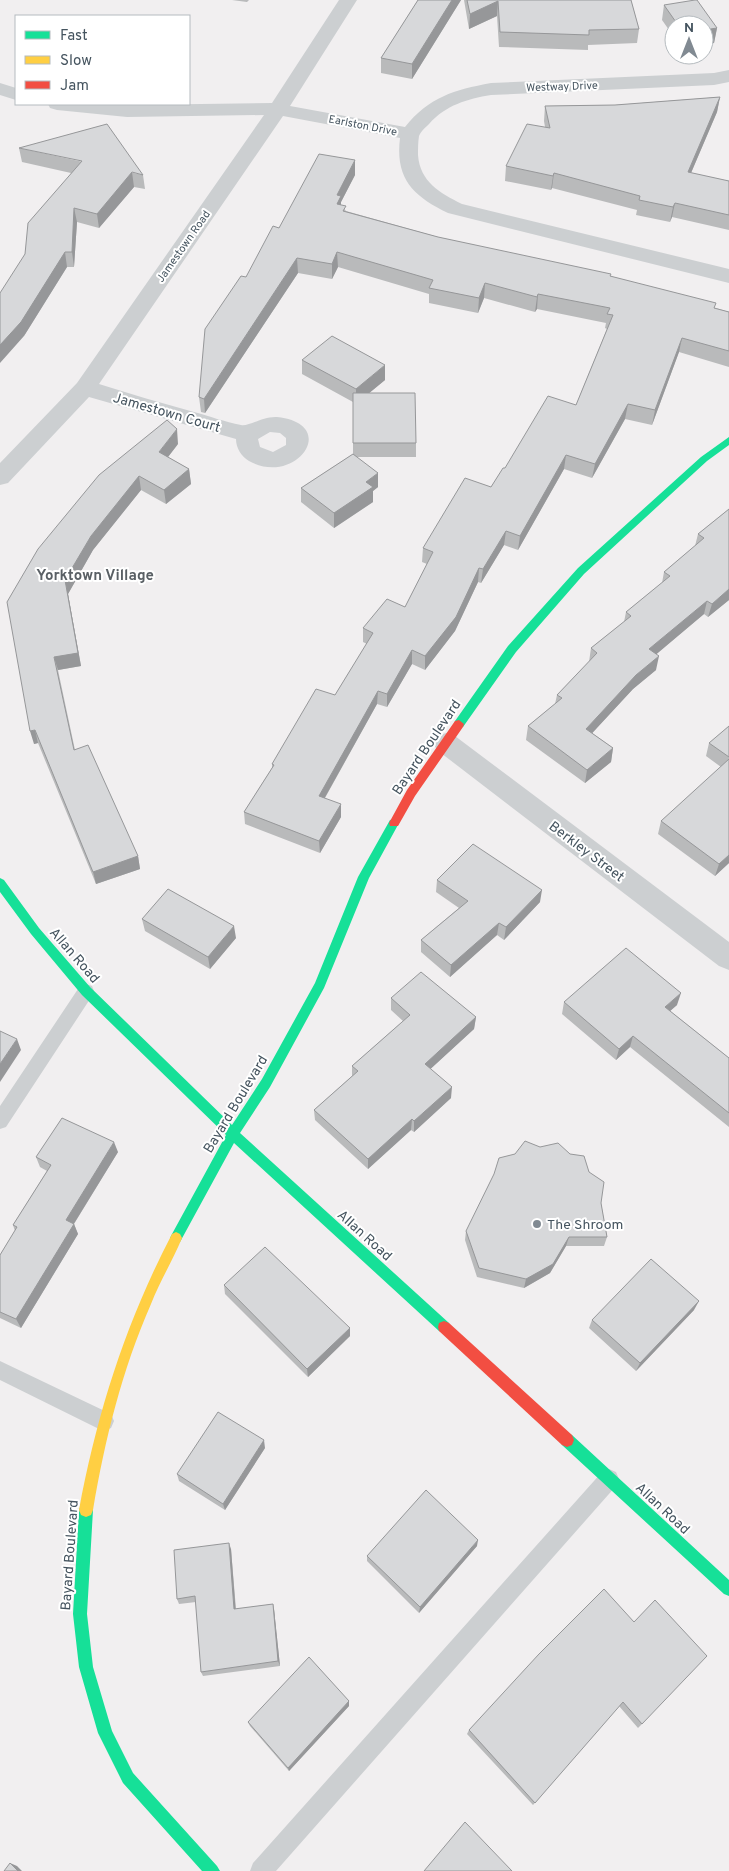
<svg xmlns="http://www.w3.org/2000/svg" width="729" height="1871" font-family="Overpass,sans-serif">
  <rect width="100%" height="100%" fill="#f1eff0"/>
  <g fill="none" stroke-linecap="round" stroke-linejoin="round">
    <path fill="#cccfd1" fill-rule="evenodd" d="M 86,984 L 92,986 L 94,991 L 92,996 L 6,1127 L 0,1129 L 0,1106 L 80,986 Z
      M 0,1361 L 111,1414 L 114,1421 L 111,1428 L 104,1431 L 97,1428 L 0,1380 Z
      M 609,1469 L 616,1472 L 619,1479 L 616,1486 L 276,1871 L 250,1871 L 253,1863 L 602,1472 Z"/>
    <path fill="#cccfd1" fill-rule="evenodd" d="M 339,0 L 357,0 L 290,106 L 405,127 C 429,97 454,90 491,83 L 714,73 L 729,70 L 729,82 L 714,85 L 491,95 C 467,99 446,105 429,124 C 426,127 421,131 419,136 C 418,142 418,149 418,155 C 420,182 440,193 462,204 L 729,269 L 729,283 L 448,213 C 413,196 395,179 400,138 L 283,116 L 99,384 C 130,394 162,403 194,412 C 209,416 225,422 241,425 C 248,427 263,416 277,417 C 341,424 296,487 249,461 C 241,456 236,448 236,439 L 89,397 L 8,483 L 0,485 L 0,463 L 77,383 L 264,115 L 127,117 L 57,110 L 50,108 L 48,104 L 127,105 L 272,103 ZM 270,432 L 280,433 L 286,438 L 286,445 L 273,452 L 260,447 L 258,439 Z
      M 0,83 L 16,88 L 16,100 L 0,95 Z
      M 446,733 L 455,736 L 729,942 L 729,970 L 719,966 L 437,750 L 433,743 L 437,736 Z"/>
    <path fill="#16e098" fill-rule="evenodd" d="M 729,437 L 729,445 L 707,461 L 584,574 L 516,652 L 463,727 L 455,727 L 454,724 L 455,721 L 508,646 L 578,568 L 701,457 Z
      M 394,819 L 398,820 L 399,823 L 369,878 L 324,988 L 270,1087 L 240,1133 L 449,1323 L 450,1327 L 449,1331 L 444,1333 L 439,1331 L 234,1143 L 180,1242 L 176,1244 L 172,1242 L 170,1238 L 172,1234 L 226,1135 L 82,995 L 31,934 L 0,892 L 0,878 L 4,880 L 39,928 L 90,987 L 232,1125 L 262,1079 L 315,983 L 358,877 L 390,820 Z
      M 567,1433 L 572,1435 L 729,1580 L 729,1596 L 724,1594 L 562,1445 L 560,1440 L 562,1435 Z
      M 86,1503 L 91,1505 L 93,1510 L 87,1614 L 93,1667 L 112,1731 L 133,1773 L 217,1866 L 220,1871 L 202,1871 L 123,1783 L 98,1733 L 79,1667 L 73,1614 L 79,1510 L 81,1505 Z"/>
    <path fill="#ffcf43" fill-rule="evenodd" d="M 176,1232 L 180,1234 L 182,1238 C 173,1260 160,1281 151,1304 C 122,1370 105,1439 93,1510 L 91,1515 L 86,1517 L 81,1515 L 79,1510 C 97,1413 126,1322 172,1234 Z"/>
    <path fill="#f24e42" fill-rule="evenodd" d="M 459,720 L 464,724 L 463,727 L 415,796 L 398,826 L 390,826 L 389,823 L 407,790 L 455,721 Z
      M 444,1321 L 449,1323 L 572,1435 L 574,1440 L 572,1445 L 567,1447 L 562,1445 L 439,1331 L 438,1327 L 439,1323 Z"/>
  </g>
  <path fill="#b9babb" d="M 232,0 L 249,0 L 247,2 Z
    M 418,0 L 461,0 L 412,79 L 381,73 L 381,58 Z
    M 464,0 L 631,0 L 639,29 L 637,43 L 588,45 L 588,50 L 499,47 L 497,16 L 469,29 Z
    M 664,5 L 717,28 L 714,43 L 704,25 L 674,25 L 674,37 L 662,20 Z
    M 720,97 L 717,112 L 691,173 L 729,181 L 729,230 L 672,217 L 670,222 L 636,215 L 637,210 L 552,188 L 551,190 L 505,181 L 506,166 L 545,127 L 544,121 L 545,106 L 615,105 Z
    M 19,148 L 143,175 L 145,189 L 134,187 L 99,228 L 77,222 L 74,267 L 67,267 L 24,336 L 71,173 L 22,162 Z
    M 355,160 L 355,175 L 341,202 L 341,205 L 346,211 L 438,237 L 610,276 L 729,312 L 729,367 L 679,352 L 652,425 L 625,419 L 592,478 L 564,469 L 518,550 L 504,545 L 481,583 L 478,582 L 455,631 L 425,670 L 412,664 L 387,707 L 377,704 L 325,798 L 341,817 L 320,853 L 245,824 L 244,812 L 272,768 L 272,764 L 335,695 L 367,644 L 363,642 L 363,628 L 405,607 L 427,564 L 422,562 L 423,548 L 491,487 L 505,468 L 576,405 L 607,329 L 605,328 L 606,323 L 537,309 L 535,312 L 484,298 L 478,313 L 429,303 L 429,294 L 338,267 L 332,279 L 298,273 L 205,413 L 201,412 L 199,397 L 246,277 L 279,228 Z
    M 302,360 L 385,380 L 369,393 L 416,443 L 416,457 L 357,457 L 378,487 L 373,491 L 373,502 L 334,528 L 301,502 L 301,488 L 353,454 L 353,402 L 302,374 Z
    M 178,444 L 168,457 L 189,469 L 191,484 L 166,504 L 141,490 L 93,550 L 68,594 L 81,666 L 58,670 L 75,750 L 138,856 L 140,869 L 96,884 L 38,743 L 34,744 L 38,549 Z
    M 729,509 L 729,600 L 708,617 L 704,614 L 656,654 L 656,670 L 633,689 L 592,733 L 613,748 L 611,762 L 585,783 L 526,740 L 528,726 L 555,704 L 557,695 L 589,662 L 591,648 L 624,622 L 626,612 L 662,583 L 664,572 L 695,546 L 698,534 Z
    M 729,726 L 729,863 L 715,876 L 658,834 L 661,821 L 721,767 L 706,756 L 709,743 Z
    M 437,880 L 540,902 L 504,940 L 497,935 L 450,977 L 421,952 L 421,940 L 459,908 L 436,892 Z
    M 142,919 L 236,938 L 210,969 L 145,931 Z
    M 391,998 L 476,1017 L 474,1029 L 430,1069 L 451,1098 L 414,1132 L 411,1130 L 368,1169 L 315,1120 L 314,1110 L 352,1076 L 352,1066 L 403,1021 L 391,1010 Z
    M 564,1002 L 677,1005 L 670,1011 L 729,1058 L 729,1127 L 630,1047 L 616,1060 L 562,1014 Z
    M 118,1152 L 74,1224 L 78,1234 L 21,1328 L 0,1318 L 0,1255 L 15,1231 L 13,1225 L 47,1171 L 40,1167 L 36,1157 Z
    M 589,1172 L 601,1203 L 607,1237 L 604,1246 L 566,1246 L 550,1273 L 524,1288 L 477,1277 L 465,1240 L 466,1231 Z
    M 224,1285 L 350,1336 L 308,1377 L 225,1294 Z
    M 694,1310 L 636,1371 L 589,1328 L 592,1320 Z
    M 265,1448 L 225,1510 L 179,1481 L 177,1474 Z
    M 477,1546 L 419,1613 L 367,1561 L 367,1556 Z
    M 231,1549 L 236,1609 L 273,1604 L 274,1609 L 280,1666 L 203,1676 L 201,1672 L 196,1602 L 179,1604 L 177,1599 Z
    M 604,1589 L 642,1724 L 638,1728 L 619,1706 L 533,1805 L 467,1734 L 469,1730 Z
    M 349,1706 L 289,1771 L 250,1726 L 248,1722 Z"/>
  <path fill="#969799" d="M 452,0 L 461,0 L 412,79 L 412,64 Z
    M 498,1 L 497,16 L 469,29 L 470,14 Z
    M 717,28 L 714,43 L 704,45 L 704,30 Z
    M 720,97 L 717,112 L 685,187 L 688,172 Z
    M 355,160 L 355,175 L 341,202 L 341,211 L 337,219 L 337,195 Z
    M 132,172 L 134,187 L 99,228 L 97,214 Z
    M 554,173 L 552,188 L 551,190 L 553,176 Z
    M 675,203 L 672,217 L 670,222 L 673,207 Z
    M 74,208 L 77,222 L 74,267 L 72,252 Z
    M 65,252 L 67,267 L 24,336 L 0,363 L 0,345 Z
    M 337,252 L 338,267 L 332,279 L 332,264 Z
    M 297,258 L 298,273 L 205,413 L 204,399 Z
    M 485,283 L 484,298 L 478,313 L 479,298 Z
    M 538,294 L 537,309 L 535,312 L 537,297 Z
    M 682,338 L 679,352 L 652,425 L 655,410 Z
    M 385,365 L 385,380 L 356,404 L 356,389 Z
    M 628,404 L 625,419 L 592,478 L 595,464 Z
    M 177,429 L 178,444 L 161,466 L 159,452 Z
    M 566,455 L 564,469 L 518,550 L 520,536 Z
    M 189,469 L 191,484 L 166,504 L 164,490 Z
    M 378,473 L 378,487 L 373,491 L 373,502 L 334,528 L 334,513 L 366,482 Z
    M 139,476 L 141,490 L 93,550 L 68,594 L 81,666 L 58,670 L 54,657 L 65,580 L 91,536 Z
    M 506,531 L 504,545 L 481,583 L 483,569 Z
    M 479,568 L 478,582 L 455,631 L 425,670 L 425,656 Z
    M 729,589 L 729,600 L 708,617 L 712,604 Z
    M 707,601 L 704,614 L 646,663 L 649,649 Z
    M 412,650 L 412,664 L 387,707 L 387,694 Z
    M 659,656 L 656,670 L 633,689 L 584,742 L 586,729 L 636,675 Z
    M 378,691 L 377,704 L 319,808 L 319,796 Z
    M 35,730 L 38,743 L 34,744 L 30,731 Z
    M 613,748 L 611,762 L 585,783 L 587,770 Z
    M 341,804 L 341,817 L 320,853 L 319,841 Z
    M 729,855 L 729,863 L 715,876 L 719,864 Z
    M 138,856 L 140,869 L 96,884 L 93,872 Z
    M 542,890 L 540,902 L 504,940 L 506,927 Z
    M 499,923 L 497,935 L 450,977 L 451,965 Z
    M 234,926 L 236,938 L 210,969 L 208,957 Z
    M 681,993 L 677,1005 L 662,1018 L 665,1007 Z
    M 476,1017 L 474,1029 L 424,1075 L 425,1064 Z
    M 633,1036 L 630,1047 L 616,1060 L 619,1049 Z
    M 17,1039 L 21,1050 L 0,1082 L 0,1064 Z
    M 452,1087 L 451,1098 L 414,1132 L 414,1121 Z
    M 412,1119 L 411,1130 L 368,1169 L 368,1159 Z
    M 114,1142 L 118,1152 L 70,1230 L 66,1220 Z
    M 74,1224 L 78,1234 L 21,1328 L 16,1319 Z
    M 569,1237 L 566,1246 L 550,1273 L 524,1288 L 526,1279 Z
    M 699,1301 L 694,1310 L 636,1371 L 640,1363 Z
    M 350,1328 L 350,1336 L 308,1377 L 307,1369 Z
    M 264,1440 L 265,1448 L 225,1510 L 223,1504 Z
    M 478,1540 L 477,1546 L 419,1613 L 420,1607 Z
    M 229,1543 L 231,1549 L 236,1615 L 234,1609 Z
    M 273,1604 L 274,1609 L 280,1666 L 278,1661 Z
    M 349,1701 L 349,1706 L 289,1771 L 288,1768 Z
    M 10,1863 L 17,1866 L 22,1871 L 18,1871 Z"/>
  <path fill="#d7d8da" stroke="#969799" d="M 418,0 L 452,0 L 412,64 L 381,58 Z
    M 467,0 L 631,0 L 639,29 L 589,30 L 589,35 L 500,32 L 498,1 L 470,14 Z
    M 695,0 L 697,0 L 717,28 L 704,30 L 704,25 L 678,25 L 664,5 Z
    M 720,97 L 688,172 L 729,181 L 729,215 L 675,203 L 673,207 L 639,200 L 640,196 L 554,173 L 553,176 L 506,166 L 527,124 L 550,128 L 545,106 L 615,105 Z
    M 107,124 L 143,175 L 132,172 L 97,214 L 74,208 L 72,252 L 65,252 L 21,322 L 0,345 L 0,293 L 25,254 L 28,223 L 82,161 L 19,148 Z
    M 319,154 L 355,160 L 337,195 L 341,196 L 337,204 L 346,206 L 343,211 L 438,237 L 611,274 L 610,276 L 716,303 L 714,308 L 729,312 L 729,351 L 682,338 L 655,410 L 628,404 L 595,464 L 566,455 L 520,536 L 506,531 L 483,569 L 479,568 L 456,617 L 425,656 L 412,650 L 387,694 L 378,691 L 319,796 L 341,804 L 319,841 L 244,812 L 274,765 L 272,764 L 316,689 L 335,695 L 373,633 L 363,628 L 387,599 L 405,607 L 433,552 L 423,548 L 465,478 L 491,487 L 503,468 L 505,468 L 548,396 L 576,405 L 613,315 L 607,314 L 610,308 L 538,294 L 537,297 L 485,283 L 479,298 L 429,288 L 433,280 L 337,252 L 332,264 L 297,258 L 204,399 L 199,397 L 205,329 L 241,276 L 246,277 L 273,226 L 279,228 Z
    M 332,336 L 385,365 L 356,389 L 302,360 Z
    M 353,393 L 415,393 L 416,443 L 353,443 Z
    M 167,420 L 177,429 L 159,452 L 189,469 L 164,490 L 139,476 L 91,536 L 65,580 L 78,653 L 54,657 L 74,750 L 88,745 L 138,856 L 93,872 L 35,730 L 30,731 L 7,602 L 38,549 L 99,475 Z
    M 353,454 L 378,473 L 366,482 L 373,487 L 334,513 L 301,488 Z
    M 729,509 L 729,589 L 712,604 L 707,601 L 649,649 L 659,656 L 636,675 L 586,729 L 613,748 L 587,770 L 528,726 L 562,698 L 557,695 L 597,653 L 591,648 L 631,616 L 626,612 L 670,576 L 664,572 L 704,538 L 698,534 Z
    M 729,726 L 729,757 L 709,743 Z
    M 729,759 L 729,855 L 719,864 L 661,821 Z
    M 473,844 L 542,890 L 506,927 L 499,923 L 451,965 L 421,940 L 468,901 L 437,880 Z
    M 168,889 L 234,926 L 208,957 L 142,919 Z
    M 626,948 L 681,993 L 665,1007 L 729,1058 L 729,1113 L 633,1036 L 619,1049 L 564,1002 Z
    M 421,972 L 476,1017 L 425,1064 L 452,1087 L 414,1121 L 412,1119 L 368,1159 L 314,1110 L 358,1071 L 352,1066 L 410,1015 L 391,998 Z
    M 0,1031 L 17,1039 L 0,1064 Z
    M 62,1118 L 114,1142 L 66,1220 L 74,1224 L 16,1319 L 0,1312 L 0,1255 L 17,1227 L 13,1225 L 51,1165 L 36,1157 Z
    M 525,1141 L 540,1147 L 558,1143 L 570,1154 L 584,1156 L 589,1172 L 604,1182 L 601,1203 L 607,1237 L 569,1237 L 553,1264 L 526,1279 L 479,1268 L 466,1231 L 494,1174 L 499,1158 L 515,1154 Z
    M 265,1247 L 350,1328 L 307,1369 L 224,1285 Z
    M 651,1259 L 699,1301 L 640,1363 L 592,1320 Z
    M 218,1412 L 264,1440 L 223,1504 L 177,1474 Z
    M 426,1490 L 478,1540 L 420,1607 L 367,1556 Z
    M 229,1543 L 234,1609 L 273,1604 L 278,1661 L 201,1672 L 195,1596 L 177,1599 L 174,1550 Z
    M 604,1589 L 634,1622 L 655,1600 L 707,1656 L 642,1724 L 623,1702 L 535,1803 L 469,1730 L 539,1654 Z
    M 309,1657 L 349,1701 L 288,1768 L 248,1722 Z
    M 465,1822 L 512,1871 L 424,1871 Z
    M 10,1863 L 18,1871 L 4,1871 Z"/>
  <circle fill="#818a92" stroke="#fff" stroke-width="2" cx="537" cy="1224" r="5"/>
  <g text-anchor="middle" stroke-width="4" stroke-linejoin="round" paint-order="stroke">
    <g font-size="11" fill="#45545f" stroke="#fff">
      <text transform="translate(562 86) rotate(-2)" y="4">Westway Drive</text>
      <text transform="translate(363 125) rotate(11)" y="4">Earlston Drive</text>
      <text transform="translate(183 246) rotate(-55)" y="4">Jamestown Road</text>
    </g>
    <g font-size="14" fill="#45545f" stroke="#fff">
      <text transform="translate(167 412) rotate(16)" y="5">Jamestown Court</text>
      <text transform="translate(426 747) rotate(-56)" y="5">Bayard Boulevard</text>
      <text transform="translate(587 851) rotate(37)" y="5">Berkley Street</text>
      <text transform="translate(75 955) rotate(49)" y="5">Allan Road</text>
      <text transform="translate(235 1104) rotate(-59)" y="5">Bayard Boulevard</text>
      <text transform="translate(365 1235) rotate(42)" y="5">Allan Road</text>
      <text transform="translate(663 1508) rotate(43)" y="5">Allan Road</text>
      <text transform="translate(69 1555) rotate(-86)" y="5">Bayard Boulevard</text>
    </g>
    <g font-size="14" fill="#45545f" stroke="#fff" text-anchor="start">
      <text x="547" y="1229">The Shroom</text>
    </g>
    <g font-size="15" font-weight="bold" fill="#5a6065" stroke="#fff">
      <text x="95" y="580">Yorktown Village</text>
    </g>
  </g>
  <rect x="15" y="15" width="175" height="90" fill="#ffffff" stroke="#b5bbbf"/>
  <rect x="25" y="31" width="25" height="8" fill="#16e098" stroke="#b5bbbf"/>
  <text x="60" y="40" font-size="15" fill="#45545f">Fast</text>
  <rect x="25" y="56" width="25" height="8" fill="#ffcf43" stroke="#b5bbbf"/>
  <text x="60" y="65" font-size="15" fill="#45545f">Slow</text>
  <rect x="25" y="81" width="25" height="8" fill="#f24e42" stroke="#b5bbbf"/>
  <text x="60" y="90" font-size="15" fill="#45545f">Jam</text>
  <g transform="translate(689 40)"><circle r="24" fill="#ffffff" stroke="#b5bbbf"/>
  <path d="M0-4L9 19L0 12L-9 19Z" fill="#818a92"/>
  <text y="-8" font-size="14" font-weight="bold" text-anchor="middle" fill="#45545f">N</text>
  </g>
</svg>
